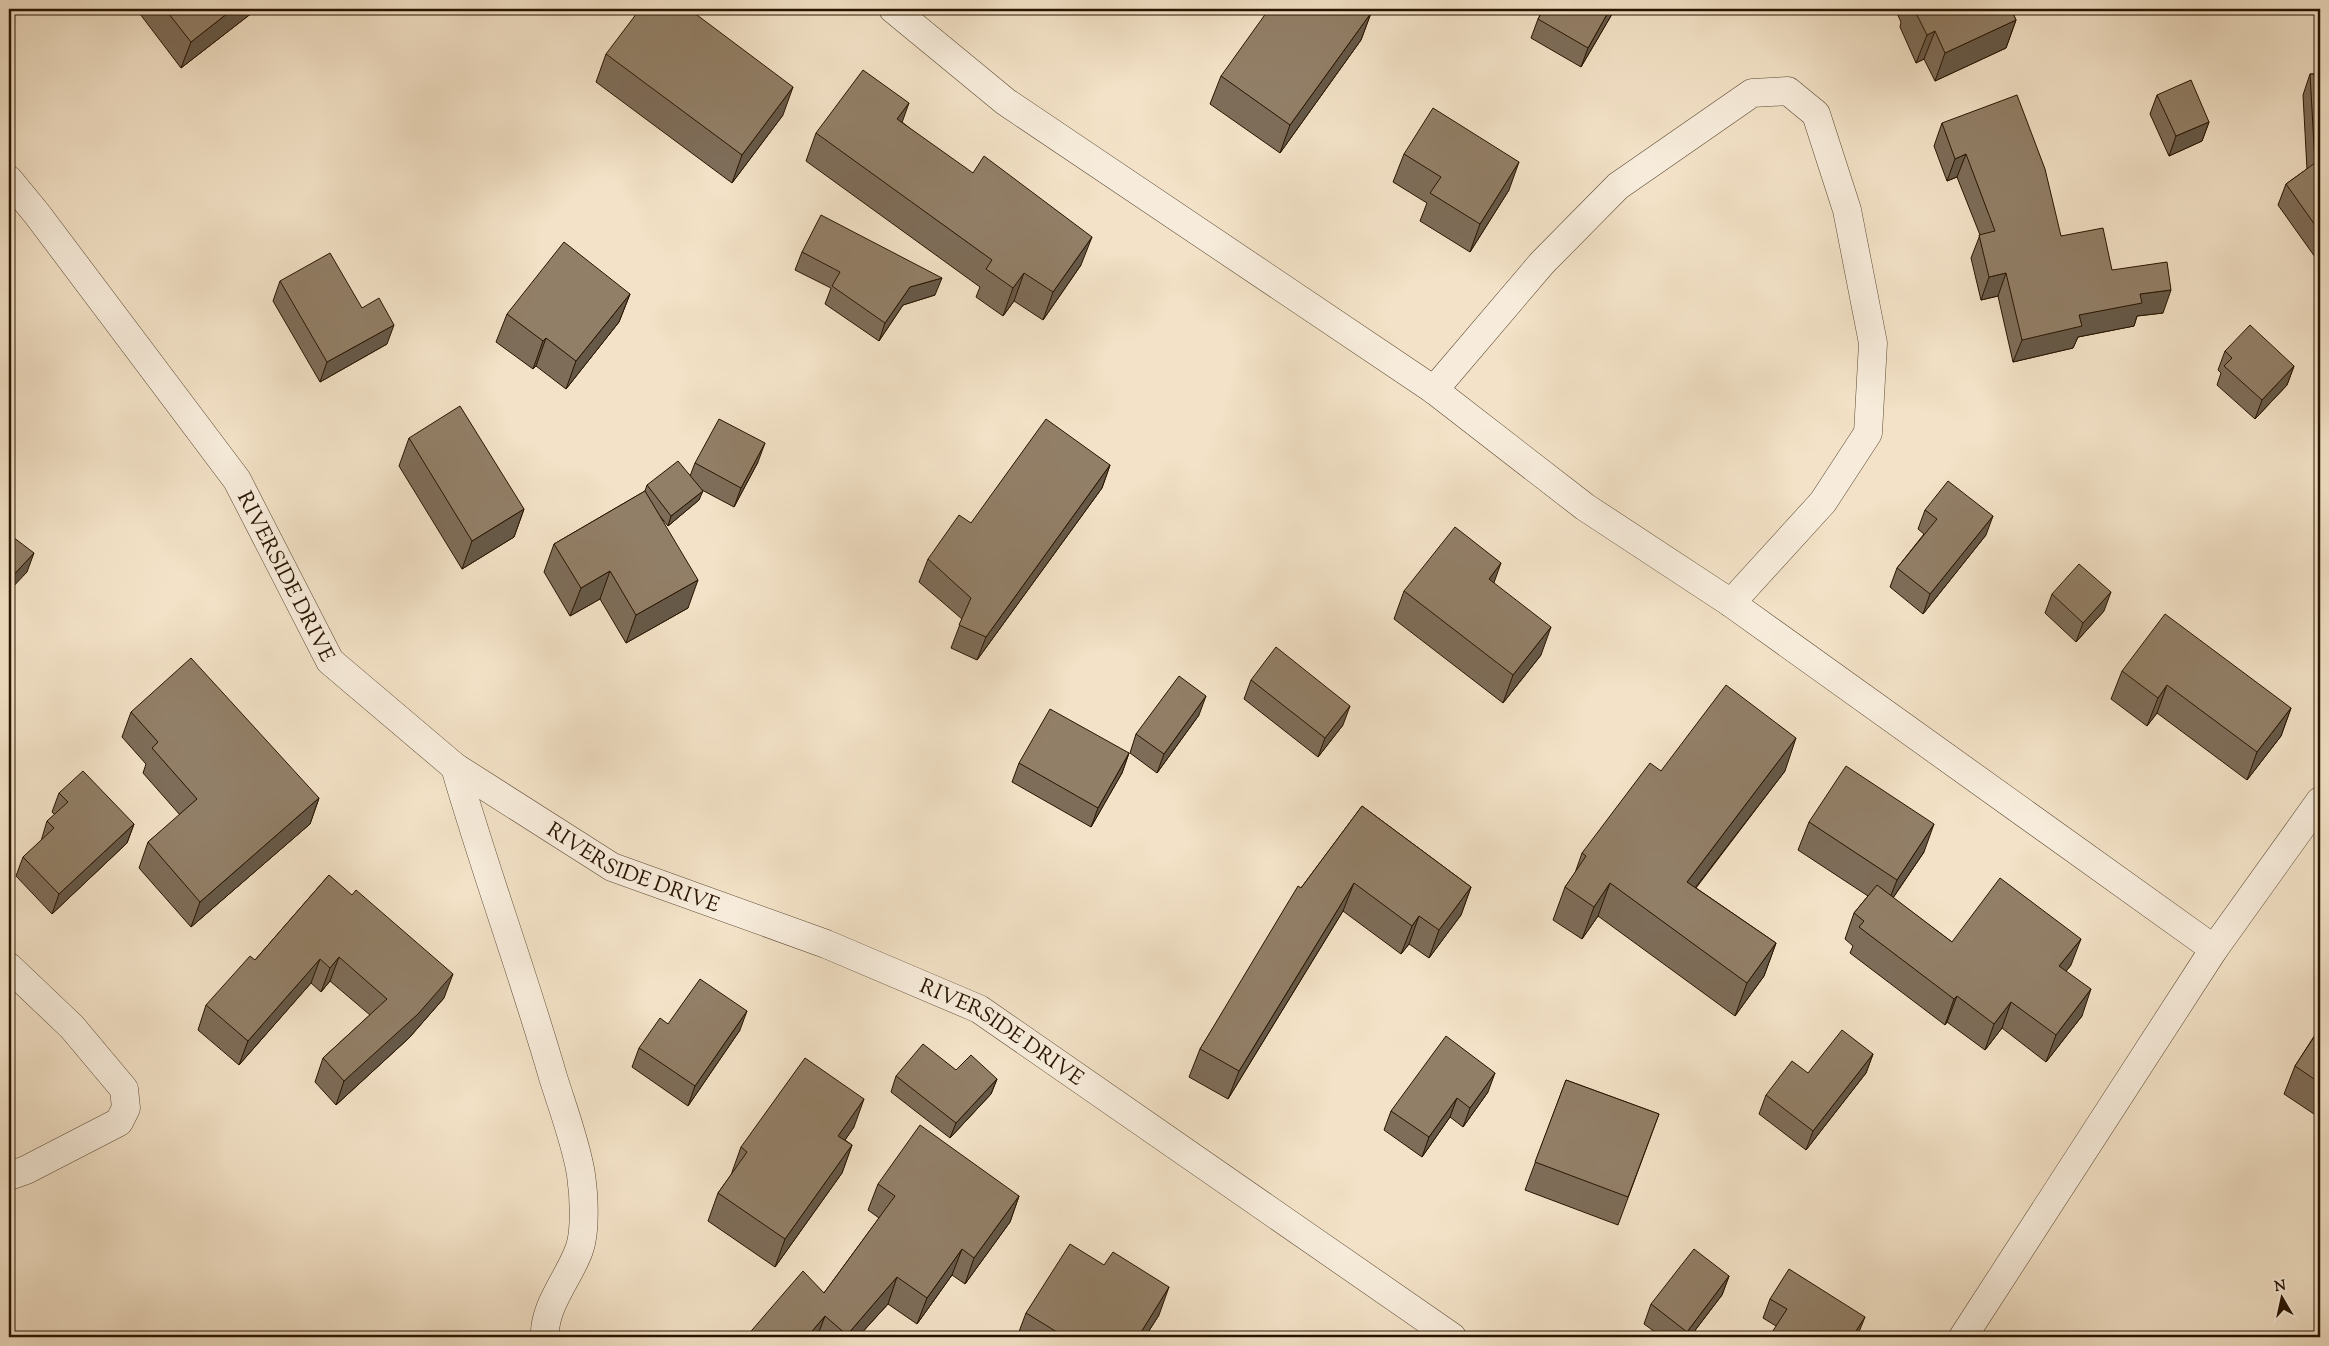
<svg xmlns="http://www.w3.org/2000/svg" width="2329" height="1346" font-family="'Sorts Mill Goudy',serif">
  <rect width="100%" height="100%" fill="#f3e2c7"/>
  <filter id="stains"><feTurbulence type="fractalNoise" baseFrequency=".004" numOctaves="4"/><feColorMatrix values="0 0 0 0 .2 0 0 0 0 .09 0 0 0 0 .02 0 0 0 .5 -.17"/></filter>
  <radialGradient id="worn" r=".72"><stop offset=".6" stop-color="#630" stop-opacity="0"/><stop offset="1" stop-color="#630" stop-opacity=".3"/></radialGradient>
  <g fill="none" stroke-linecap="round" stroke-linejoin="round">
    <defs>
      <g id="minor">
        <path d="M 893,9 L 1006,102 L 1434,390 L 1585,507 L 1731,603 L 2214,949"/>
        <path id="s1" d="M 9,180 L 37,214 L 237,480 L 330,661 L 455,767 L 612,867 L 826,944 L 979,1009 L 1452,1337"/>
        <path d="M 1434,390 L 1542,263 L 1618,186 L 1752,93 L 1788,91 L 1816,114 L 1847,210 L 1873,343 L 1868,433 L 1823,502 L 1731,603"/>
        <path d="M 455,767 C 485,871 523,973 553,1077 C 562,1106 577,1146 581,1175 C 584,1195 586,1232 579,1250 C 569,1278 543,1307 545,1337"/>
        <path d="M 9,967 L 72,1027 L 124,1089 L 126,1108 L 119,1122 L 26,1170 L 9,1176"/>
        <path d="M 1963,1337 L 2214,949 L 2320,801"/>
      </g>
    </defs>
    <use href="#minor" stroke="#5b4832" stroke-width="29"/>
    <use href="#minor" stroke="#f7ecdb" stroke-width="28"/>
  </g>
  <path fill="#7e6d59" stroke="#281400" d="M 142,9 L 257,9 L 181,68 L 140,14 Z
    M 1530,9 L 1615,9 L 1581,67 L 1531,38 L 1538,19 L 1540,15 Z
    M 1895,9 L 2011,9 L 2016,20 L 2006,48 L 1935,81 L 1924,59 L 1916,63 L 1900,27 L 1901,22 Z
    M 1371,13 L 1361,40 L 1280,153 L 1210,104 L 1221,76 Z
    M 606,54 L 783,115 L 732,183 L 596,82 Z
    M 2310,74 L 2320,74 L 2320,264 L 2278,205 L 2286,184 L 2307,169 L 2303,95 Z
    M 2157,95 L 2209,122 L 2202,141 L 2169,156 L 2150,114 Z
    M 902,122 L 1081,265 L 1043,320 L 1014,301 L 1003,316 L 976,297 L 980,287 L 806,161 L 816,133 Z
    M 1942,123 L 2061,236 L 2112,270 L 2163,313 L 2137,316 L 2134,326 L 2078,337 L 2073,348 L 2013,362 L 1998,296 L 1981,300 L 1971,258 L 1980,235 L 1957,177 L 1947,181 L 1934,146 Z
    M 1404,154 L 1509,190 L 1470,252 L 1420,221 L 1427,203 L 1393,182 Z
    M 802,252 L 935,295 L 903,305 L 879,341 L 825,304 L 831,288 L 795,270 Z
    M 280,281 L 387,344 L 320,382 L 273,301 Z
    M 630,294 L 619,322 L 566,389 L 536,366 L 533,369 L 496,342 L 507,314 Z
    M 2225,351 L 2294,366 L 2287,385 L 2255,419 L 2217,385 L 2221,373 L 2218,370 Z
    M 409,438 L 524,509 L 514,537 L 462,569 L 399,466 Z
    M 758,462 L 734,507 L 702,490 L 699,500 L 668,526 L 660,516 L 688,608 L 626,643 L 600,599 L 570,616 L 544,572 L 554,544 L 645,491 L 647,485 L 690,476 L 695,463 Z
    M 1110,465 L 1102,488 L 977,660 L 951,648 L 962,619 L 919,582 L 928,559 L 971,523 Z
    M 1925,510 L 1986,535 L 1923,614 L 1890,587 L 1897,568 L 1924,534 L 1918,529 Z
    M 1494,583 L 1541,655 L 1503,703 L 1394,619 L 1404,591 Z
    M 2052,594 L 2104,611 L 2076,642 L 2045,613 Z
    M 2122,671 L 2291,708 L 2281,736 L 2247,780 L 2157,713 L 2147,726 L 2111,699 Z
    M 1251,680 L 1343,725 L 1318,757 L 1244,699 Z
    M 131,712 L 319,798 L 310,824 L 191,927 L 139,868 L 148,842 L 180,815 L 143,773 L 146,764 L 122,737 Z
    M 1199,715 L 1157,773 L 1130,753 L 1136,734 Z
    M 1129,753 L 1122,773 L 1091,827 L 1012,782 L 1019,763 Z
    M 1661,771 L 1785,771 L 1696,888 L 1776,943 L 1764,976 L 1735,1016 L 1598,916 L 1582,939 L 1553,920 L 1565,887 L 1575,873 L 1582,853 Z
    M 59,793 L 134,824 L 127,843 L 52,914 L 16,876 L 23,857 L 41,841 L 47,821 L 55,815 L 52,812 Z
    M 1362,806 L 1471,887 L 1461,915 L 1429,958 L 1409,944 L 1401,954 L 1343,911 L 1228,1099 L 1189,1077 L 1200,1049 L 1301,888 Z
    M 1809,822 L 1924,852 L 1893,898 L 1952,942 L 2071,965 L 2066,971 L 2082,1016 L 2046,1062 L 2002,1028 L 1985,1050 L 1947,1022 L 1945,1025 L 1850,953 L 1853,946 L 1845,939 L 1854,913 L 1868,896 L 1798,850 Z
    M 329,875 L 444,998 L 409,1038 L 336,1105 L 315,1082 L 323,1058 L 370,1015 L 330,981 L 321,992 L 311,983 L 239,1065 L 198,1030 L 206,1005 L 255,960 Z
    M 668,1024 L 740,1030 L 688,1106 L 632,1067 L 639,1048 Z
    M 2320,1027 L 2320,1118 L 2284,1094 L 2295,1066 Z
    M 1873,1054 L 1866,1073 L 1806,1150 L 1759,1114 L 1766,1095 Z
    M 956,1070 L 997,1079 L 991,1094 L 950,1138 L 891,1092 L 896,1076 Z
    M 1566,1080 L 1659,1114 L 1618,1225 L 1525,1190 Z
    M 1488,1092 L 1463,1127 L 1450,1117 L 1422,1157 L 1384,1130 L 1391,1111 Z
    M 854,1127 L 845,1140 L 852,1145 L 842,1173 L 775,1267 L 708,1221 L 718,1193 L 731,1175 L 741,1147 Z
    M 878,1184 L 1019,1196 L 1010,1222 L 965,1284 L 952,1275 L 917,1324 L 888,1304 L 858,1337 L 746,1337 L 824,1293 L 879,1218 L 868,1210 Z
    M 1729,1276 L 1722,1295 L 1690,1337 L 1662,1337 L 1644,1324 L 1651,1304 Z
    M 1770,1299 L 1865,1317 L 1776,1326 L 1763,1318 Z
    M 1026,1313 L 1159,1315 L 1145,1337 L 1017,1337 Z"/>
  <path fill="#665948" stroke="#281400" d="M 233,9 L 257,9 L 181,68 L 191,42 Z
    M 1610,9 L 1615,9 L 1581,67 L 1588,48 Z
    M 1371,13 L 1361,40 L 1280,153 L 1290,125 Z
    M 2016,20 L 2006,48 L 1935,81 L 1945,53 Z
    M 1935,31 L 1924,59 L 1916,63 L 1927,35 Z
    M 793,87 L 783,115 L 732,183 L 742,155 Z
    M 909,103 L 899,131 L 897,119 Z
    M 2209,122 L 2202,141 L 2169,156 L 2176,136 Z
    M 1966,154 L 1957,177 L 1947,181 L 1955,159 Z
    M 1519,162 L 1509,190 L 1470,252 L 1480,224 Z
    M 1092,237 L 1081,265 L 1043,320 L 1053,292 Z
    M 1024,273 L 1014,301 L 1003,316 L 1013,288 Z
    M 2006,273 L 1998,296 L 1981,300 L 1989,277 Z
    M 942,278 L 935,295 L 903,305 L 879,341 L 885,323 L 910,287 Z
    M 2171,290 L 2163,313 L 2137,316 L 2134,326 L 2078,337 L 2073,348 L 2013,362 L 2022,340 L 2079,315 L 2140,294 Z
    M 630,294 L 619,322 L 566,389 L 576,361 Z
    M 394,325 L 387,344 L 320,382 L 327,362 Z
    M 546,338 L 536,366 L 533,369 L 543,341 Z
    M 2294,366 L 2287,385 L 2255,419 L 2262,400 Z
    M 765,443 L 758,462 L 734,507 L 741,488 Z
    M 1110,465 L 1102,488 L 977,660 L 986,637 Z
    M 703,491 L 699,500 L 668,526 L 671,516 Z
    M 524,509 L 514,537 L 462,569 L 472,541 Z
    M 1993,516 L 1986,535 L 1923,614 L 1930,594 Z
    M 34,553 L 27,572 L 9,591 L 9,580 Z
    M 1501,563 L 1491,591 L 1489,579 Z
    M 610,571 L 600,599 L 570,616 L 581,588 Z
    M 698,580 L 688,608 L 626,643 L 636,615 Z
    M 2111,592 L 2104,611 L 2076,642 L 2083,623 Z
    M 1551,627 L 1541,655 L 1503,703 L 1513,675 Z
    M 2167,685 L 2157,713 L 2147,726 L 2158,698 Z
    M 1206,696 L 1199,715 L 1157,773 L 1164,754 Z
    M 1350,706 L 1343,725 L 1318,757 L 1325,738 Z
    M 2291,708 L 2281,736 L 2247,780 L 2257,752 Z
    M 1796,738 L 1785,771 L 1675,914 L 1687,882 Z
    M 1129,753 L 1122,773 L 1091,827 L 1098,808 Z
    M 319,798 L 310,824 L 191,927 L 200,902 Z
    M 134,824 L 127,843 L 52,914 L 59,894 Z
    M 1934,824 L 1924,852 L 1886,908 L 1897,880 Z
    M 1354,883 L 1343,911 L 1228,1099 L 1239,1071 Z
    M 1610,883 L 1598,916 L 1582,939 L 1594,907 Z
    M 1471,887 L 1461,915 L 1429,958 L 1439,930 Z
    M 1419,916 L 1409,944 L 1401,954 L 1412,926 Z
    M 2081,939 L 2071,965 L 2050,992 L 2059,966 Z
    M 1776,943 L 1764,976 L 1735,1016 L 1747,983 Z
    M 339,957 L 330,981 L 321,992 L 330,968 Z
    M 320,959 L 311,983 L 239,1065 L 248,1041 Z
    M 453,974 L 444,998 L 409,1038 L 336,1105 L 344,1081 Z
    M 2091,989 L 2082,1016 L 2046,1062 L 2056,1035 Z
    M 1957,996 L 1947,1022 L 1945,1025 L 1954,999 Z
    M 2011,1002 L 2002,1028 L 1985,1050 L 1994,1024 Z
    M 747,1011 L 740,1030 L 688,1106 L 695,1086 Z
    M 1873,1054 L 1866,1073 L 1806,1150 L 1813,1131 Z
    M 1495,1073 L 1488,1092 L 1463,1127 L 1470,1108 Z
    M 997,1079 L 991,1094 L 950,1138 L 956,1123 Z
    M 1457,1098 L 1450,1117 L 1422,1157 L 1429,1137 Z
    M 864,1099 L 854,1127 L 828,1164 L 838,1136 Z
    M 852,1145 L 842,1173 L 775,1267 L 785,1239 Z
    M 1019,1196 L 1010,1222 L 965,1284 L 974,1258 Z
    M 962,1249 L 952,1275 L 917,1324 L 927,1298 Z
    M 1729,1276 L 1722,1295 L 1690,1337 L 1685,1337 L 1687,1332 Z
    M 897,1277 L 888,1304 L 858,1337 L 846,1337 L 847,1335 Z
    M 1169,1287 L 1159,1315 L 1145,1337 L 1138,1337 Z
    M 825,1316 L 817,1337 L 807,1337 Z
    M 1865,1317 L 1857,1337 L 1852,1337 Z"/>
  <path fill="#927f67" stroke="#281400" d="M 165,9 L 233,9 L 191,42 Z
    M 640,9 L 689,9 L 793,87 L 742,155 L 606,54 Z
    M 1269,9 L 1366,9 L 1371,13 L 1290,125 L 1221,76 Z
    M 1544,9 L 1610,9 L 1588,48 L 1538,19 Z
    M 1914,9 L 2011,9 L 2016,20 L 1945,53 L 1935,31 L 1927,35 Z
    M 863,70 L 909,103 L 897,119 L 973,173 L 984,156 L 1092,237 L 1053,292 L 1024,273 L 1013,288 L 986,269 L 992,260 L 816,133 Z
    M 2310,74 L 2320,74 L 2320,232 L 2286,184 L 2315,163 Z
    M 2191,80 L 2209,122 L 2176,136 L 2157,95 Z
    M 2017,95 L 2045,169 L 2061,236 L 2103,228 L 2112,270 L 2167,262 L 2171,290 L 2140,294 L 2142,303 L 2079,315 L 2082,326 L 2022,340 L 2006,273 L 1989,277 L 1979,235 L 1995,231 L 1966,154 L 1955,159 L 1942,123 Z
    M 1433,108 L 1519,162 L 1480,224 L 1430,193 L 1441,177 L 1404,154 Z
    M 821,215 L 942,278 L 910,287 L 885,323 L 832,286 L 840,272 L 802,252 Z
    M 564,242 L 630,294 L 576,361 L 546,338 L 543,341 L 507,314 Z
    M 330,253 L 362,308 L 379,298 L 394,325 L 327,362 L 280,281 Z
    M 2250,325 L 2294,366 L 2262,400 L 2224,366 L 2232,358 L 2225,351 Z
    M 460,406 L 524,509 L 472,541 L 409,438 Z
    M 719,419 L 765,443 L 741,488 L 695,463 Z
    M 1046,419 L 1110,465 L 986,637 L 959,625 L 971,598 L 928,559 L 959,515 L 971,523 Z
    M 678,461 L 703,491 L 671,516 L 647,485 Z
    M 1948,481 L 1993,516 L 1930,594 L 1897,568 L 1937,519 L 1925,510 Z
    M 645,491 L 698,580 L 636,615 L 610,571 L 581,588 L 554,544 Z
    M 1455,527 L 1501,563 L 1489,579 L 1551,627 L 1513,675 L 1404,591 Z
    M 9,534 L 34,553 L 9,580 Z
    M 2079,564 L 2111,592 L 2083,623 L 2052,594 Z
    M 2165,614 L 2291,708 L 2257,752 L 2167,685 L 2158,698 L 2122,671 Z
    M 1276,647 L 1350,706 L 1325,738 L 1251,680 Z
    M 191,658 L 319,798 L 200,902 L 148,842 L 197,799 L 152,748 L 158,742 L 131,712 Z
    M 1179,676 L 1206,696 L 1164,754 L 1136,734 Z
    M 1726,685 L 1796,738 L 1687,882 L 1776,943 L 1747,983 L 1610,883 L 1594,907 L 1565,887 L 1586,856 L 1582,853 L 1650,763 L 1661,771 Z
    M 1050,709 L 1129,753 L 1098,808 L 1019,763 Z
    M 1846,766 L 1934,824 L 1897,880 L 1809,822 Z
    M 83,771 L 134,824 L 59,894 L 23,857 L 54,828 L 47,821 L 68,802 L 59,793 Z
    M 1362,806 L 1471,887 L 1439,930 L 1419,916 L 1412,926 L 1354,883 L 1239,1071 L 1200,1049 L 1298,886 L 1301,888 Z
    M 329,875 L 352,895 L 356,890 L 453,974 L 418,1014 L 344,1081 L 323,1058 L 387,999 L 339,957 L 330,968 L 320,959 L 248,1041 L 206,1005 L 250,956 L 255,960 Z
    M 2000,878 L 2081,939 L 2059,966 L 2091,989 L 2056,1035 L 2011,1002 L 1994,1024 L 1957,996 L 1954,999 L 1859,927 L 1864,921 L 1854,913 L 1877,885 L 1952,942 Z
    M 700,979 L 747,1011 L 695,1086 L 639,1048 L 660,1018 L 668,1024 Z
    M 2320,1028 L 2320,1083 L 2295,1066 Z
    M 1842,1030 L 1873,1054 L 1813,1131 L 1766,1095 L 1792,1061 L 1808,1073 Z
    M 1446,1036 L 1495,1073 L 1470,1108 L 1457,1098 L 1429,1137 L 1391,1111 Z
    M 923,1044 L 956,1070 L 971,1055 L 997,1079 L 956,1123 L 896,1076 Z
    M 805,1058 L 864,1099 L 838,1136 L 852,1145 L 785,1239 L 718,1193 L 747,1152 L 741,1147 Z
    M 1566,1080 L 1659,1114 L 1628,1197 L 1535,1162 Z
    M 920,1125 L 1019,1196 L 974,1258 L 962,1249 L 927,1298 L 897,1277 L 847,1335 L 825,1316 L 807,1337 L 746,1337 L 803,1271 L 824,1293 L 895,1196 L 878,1184 Z
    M 1070,1244 L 1104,1265 L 1113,1252 L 1169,1287 L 1138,1337 L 1065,1337 L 1026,1313 Z
    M 1694,1249 L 1729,1276 L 1687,1332 L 1651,1304 Z
    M 1789,1269 L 1865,1317 L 1852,1337 L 1769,1337 L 1787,1309 L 1770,1299 Z"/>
  <g text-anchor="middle" stroke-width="4.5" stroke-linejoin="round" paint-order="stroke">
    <g font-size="21" fill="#281400" stroke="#f7ecdb">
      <text dy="7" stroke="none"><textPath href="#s1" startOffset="485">RIVERSIDE DRIVE</textPath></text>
      <text dy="7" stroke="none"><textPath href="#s1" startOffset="950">RIVERSIDE DRIVE</textPath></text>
      <text dy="7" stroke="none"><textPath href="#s1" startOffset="1355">RIVERSIDE DRIVE</textPath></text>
    </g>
  </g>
  <rect width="2329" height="1346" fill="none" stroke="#f3e2c7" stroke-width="30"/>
  <rect x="10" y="10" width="2309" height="1326" fill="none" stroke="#281400" stroke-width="2.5"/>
  <rect x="15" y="15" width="2299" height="1316" fill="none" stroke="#281400"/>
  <g transform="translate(2282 1298) rotate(351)" stroke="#f7ecdb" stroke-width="4" paint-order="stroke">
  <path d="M0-4L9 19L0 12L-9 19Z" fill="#281400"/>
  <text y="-8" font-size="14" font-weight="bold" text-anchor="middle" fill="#281400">N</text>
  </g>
  <rect width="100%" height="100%" filter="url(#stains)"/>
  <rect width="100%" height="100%" fill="url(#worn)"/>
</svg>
